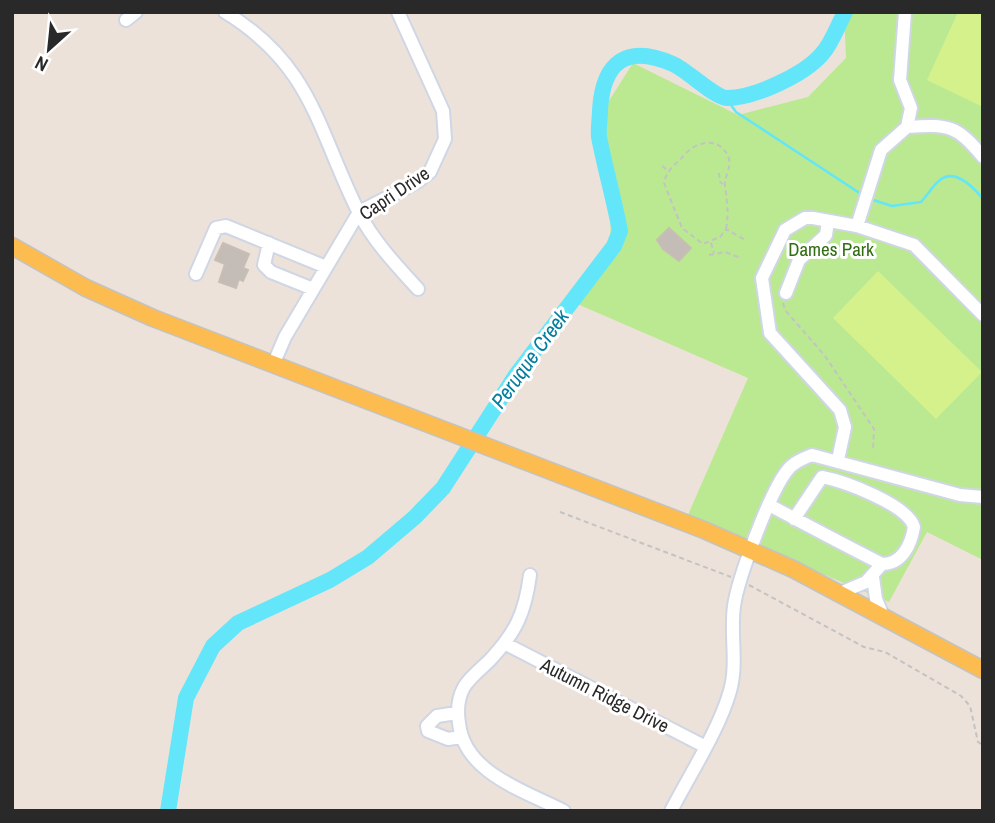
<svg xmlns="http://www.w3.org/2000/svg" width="995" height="823" font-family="'Archivo Narrow',sans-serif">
  <rect width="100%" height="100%" fill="#ede2da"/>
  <path fill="#bbe991" d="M 844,12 L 983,12 L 983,560 L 927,532 L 889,602 L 687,517 L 748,378 L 575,303 L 610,247 L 612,177 L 598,118 L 633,63 L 738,115 L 808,97 L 846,58 Z"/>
  <path fill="#d4f18c" d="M 958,12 L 983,12 L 983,107 L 927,80 Z
    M 878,271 L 982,372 L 936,419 L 833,318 Z"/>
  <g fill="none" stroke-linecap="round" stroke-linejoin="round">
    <path stroke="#63e6f9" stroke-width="2.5" d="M 726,98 L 736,112 L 861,194
      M 870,199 L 892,206 L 921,202 C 927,196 933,185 940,180 C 955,168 974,188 983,199"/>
    <path stroke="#63e6f9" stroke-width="16" d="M 168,811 L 186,698 L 213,646 L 238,623 L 330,580 L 368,557 L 415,517 L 443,488 L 516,375 L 614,246 L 620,231 C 614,199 605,168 599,137 C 598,128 600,119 600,110 C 603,61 627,44 673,64 C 687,70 715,98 727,98 C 754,98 804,75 822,54 C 832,43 838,25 845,12"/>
  </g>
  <path fill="#c4bcb7" stroke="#c8beb3" stroke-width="2" d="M 669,228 L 691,248 L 679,261 L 663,249 L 657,240 Z
    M 223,243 L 249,254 L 243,268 L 248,270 L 243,281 L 239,279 L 236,288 L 219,282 L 225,264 L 215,260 Z"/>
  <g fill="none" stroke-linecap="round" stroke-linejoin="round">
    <defs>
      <path id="minor" d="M 225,12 C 313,66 317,129 359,213 C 374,242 397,266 418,289
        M 905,12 L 900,80 L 911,108 L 907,127
        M 126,20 L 136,12
        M 857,226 L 881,150 L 907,127 C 948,124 957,125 983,157
        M 269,243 L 264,265 L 271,272 L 313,289
        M 196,274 L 216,228 L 226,226 L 326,267
        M 786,293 L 799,260 L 826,235 L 828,221
        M 273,365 L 285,337 L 359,212 L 417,182 L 430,172 L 445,139 L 443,111 L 398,12
        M 838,460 L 845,427 L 840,410 L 770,333 L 762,278 L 785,230 L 805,218 L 813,218 L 857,226 L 914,245 L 983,315
        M 769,505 C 807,525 844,545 882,564 C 902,564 911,545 914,527 C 908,505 844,481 822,477 L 794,519
        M 530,575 C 525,613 516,632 490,660 C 482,668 470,677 464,687 C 458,698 457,711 459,723 C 464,773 525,791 564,811
        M 873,577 L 876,599 L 883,616
        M 840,593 L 866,582 L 882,564
        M 506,644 L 704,746
        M 457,713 L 437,716 L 427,726 L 428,731 L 448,739 L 461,737
        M 671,811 C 690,774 719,730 730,691 C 738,663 730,635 734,606 C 738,578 769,495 786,472 C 792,463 802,459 812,455 L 960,495 L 983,497"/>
      <path id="major" d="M 12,246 L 86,288 L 153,318 L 704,530 L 793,569 L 983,670"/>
    </defs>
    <use href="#minor" stroke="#cfd6e4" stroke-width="16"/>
    <use href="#major" stroke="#c3c3c3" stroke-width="19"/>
    <path stroke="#c3c3c3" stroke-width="2" stroke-dasharray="5 3.5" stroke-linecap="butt" d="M 662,166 L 667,170
      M 719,173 L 720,182 L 723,184
      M 726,229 C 729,213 727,202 725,186 C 724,177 731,169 729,159 C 722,137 699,140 686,153 C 677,164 667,168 664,183 L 682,228 L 703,244 L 720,237 L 726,229 L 747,241
      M 711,243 L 714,253
      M 709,255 L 725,252 L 741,258
      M 783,303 L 785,310 L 825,356 L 874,429 L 873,449
      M 560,512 L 731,577
      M 749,585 L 864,647 L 885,652 L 961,696 L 970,706 L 978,742 L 983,745"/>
    <use href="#minor" stroke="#fff" stroke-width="12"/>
    <use href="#major" stroke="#fdbc4f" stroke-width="16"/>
  </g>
  <g text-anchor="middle" stroke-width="6" stroke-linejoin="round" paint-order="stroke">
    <g font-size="19" fill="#292929" stroke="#fff">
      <text transform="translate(394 193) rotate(-34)" y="7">Capri Drive</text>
      <text transform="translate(605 695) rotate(27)" y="7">Autumn Ridge Drive</text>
    </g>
    <g font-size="19" fill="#326c13" stroke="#fff">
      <text x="831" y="256">Dames Park</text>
    </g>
    <g font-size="21" font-style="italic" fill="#037e9e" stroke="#fff">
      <text transform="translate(530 359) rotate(-54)" y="7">Peruque Creek</text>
    </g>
  </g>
  <rect width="995" height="823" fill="none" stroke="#292929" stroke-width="28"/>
  <g transform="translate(49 49) rotate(207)" stroke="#ffffff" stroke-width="5" paint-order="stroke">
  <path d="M0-5L12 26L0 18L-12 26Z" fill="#292929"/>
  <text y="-10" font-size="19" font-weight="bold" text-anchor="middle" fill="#292929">N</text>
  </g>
</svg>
